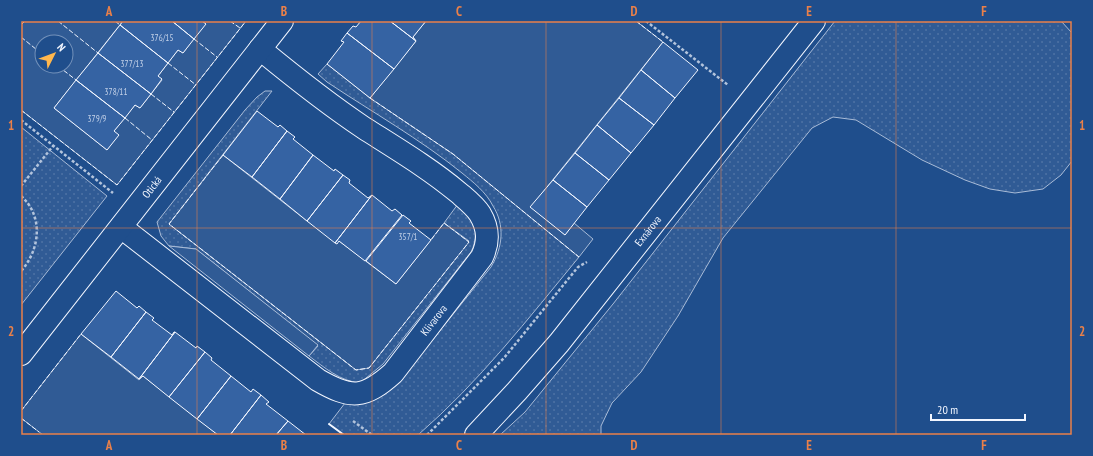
<svg xmlns="http://www.w3.org/2000/svg" width="1093" height="456" font-family="'PT Sans Narrow',sans-serif">
  <defs>
    <pattern id="grass-dots" width="8" height="8" patternUnits="userSpaceOnUse"><rect width="8" height="8" fill="#305b95"/><path d="M2 2h.1M6 6h.1" fill="none" stroke="#4e73a5" stroke-width="1.8" stroke-linecap="round"/></pattern>
  </defs>
  <rect width="100%" height="100%" fill="#1f4e8c"/>
  <path fill="url(#grass-dots)" stroke="#a8bbd7" d="M 835,21 L 1061,21 L 1072,33 L 1072,161 L 1061,175 L 1043,189 L 1015,193 L 990,189 L 965,180 L 922,160 L 856,120 L 833,117 L 812,128 L 723,238 L 678,316 L 641,372 L 612,403 L 601,426 L 601,435 L 500,435 L 525,412 L 613,304 Z
    M 327,64 L 370,98 L 453,154 L 579,257 C 528,319 479,382 418,435 L 344,435 L 329,424 L 345,403 C 367,403 381,399 397,384 L 491,267 C 503,247 505,225 493,206 C 486,192 473,182 462,173 C 420,139 372,112 327,82 L 318,74 Z
    M 265,91 L 272,91 L 169,224 L 356,370 L 469,241 L 444,223 L 458,204 C 461,207 467,211 470,215 C 477,225 477,241 471,252 L 383,364 L 360,383 C 340,381 325,368 309,356 L 318,346 L 196,249 L 169,246 L 161,236 L 157,222 L 245,110 L 257,97 Z
    M 21,127 L 107,196 L 21,305 Z"/>
  <path fill="#305b95" stroke="#a8bbd7" fill-rule="evenodd" d="M 25,21 L 123,21 L 54,108 L 107,150 L 118,135 L 114,131 L 135,105 L 140,108 L 162,80 L 158,76 L 178,50 L 183,53 L 205,24 L 202,21 L 246,21 L 117,185 L 21,110 L 21,25 ZM 42,42 L 66,42 L 66,66 L 42,66 Z
    M 426,21 L 636,21 L 663,42 L 531,207 L 565,235 L 574,223 L 593,239 L 579,257 L 453,154 L 370,98 L 416,41 L 413,37 Z
    M 223,155 L 307,221 L 339,241 L 396,284 L 444,223 L 469,242 L 369,368 L 356,370 L 169,224 Z
    M 169,246 L 196,249 L 318,345 L 309,356 Z
    M 81,334 L 139,380 L 143,376 L 218,435 L 43,435 L 21,418 L 21,411 Z"/>
  <path fill="#3563a3" stroke="#f2f6ff" d="M 123,21 L 172,21 L 194,39 L 183,53 L 178,50 L 168,63 L 120,25 Z
    M 172,21 L 202,21 L 206,24 L 194,39 Z
    M 361,21 L 390,21 L 416,41 L 394,69 L 347,33 L 353,26 L 356,27 Z
    M 390,21 L 426,21 L 413,37 L 416,41 Z
    M 120,25 L 168,63 L 158,76 L 162,79 L 151,94 L 98,53 Z
    M 347,33 L 394,69 L 370,98 L 327,64 L 344,42 L 341,41 Z
    M 663,42 L 698,70 L 675,98 L 641,70 Z
    M 98,53 L 151,94 L 140,108 L 135,105 L 125,118 L 76,80 Z
    M 641,70 L 675,98 L 654,125 L 619,98 Z
    M 76,80 L 125,118 L 114,131 L 119,135 L 107,150 L 54,108 Z
    M 619,98 L 654,125 L 631,153 L 597,125 Z
    M 257,111 L 278,127 L 280,125 L 287,131 L 252,177 L 223,155 Z
    M 597,125 L 631,153 L 609,180 L 575,153 Z
    M 287,131 L 295,137 L 293,139 L 313,155 L 280,199 L 252,177 Z
    M 575,153 L 609,180 L 587,207 L 553,180 Z
    M 313,155 L 334,171 L 335,169 L 343,175 L 307,221 L 280,199 Z
    M 343,175 L 350,180 L 349,183 L 368,198 L 372,195 L 335,243 L 307,221 Z
    M 553,180 L 587,207 L 565,235 L 530,207 Z
    M 372,195 L 392,211 L 395,209 L 402,215 L 365,261 L 339,241 L 337,244 L 335,243 Z
    M 403,215 L 411,221 L 409,223 L 431,240 L 396,284 L 366,261 Z
    M 116,291 L 137,308 L 139,306 L 146,312 L 111,357 L 81,334 Z
    M 146,312 L 154,318 L 152,320 L 172,335 L 174,332 L 175,332 L 139,379 L 111,357 Z
    M 175,332 L 196,348 L 197,346 L 205,352 L 169,397 L 143,376 L 139,379 Z
    M 205,352 L 212,358 L 211,360 L 231,376 L 197,419 L 169,397 Z
    M 231,376 L 251,392 L 253,389 L 261,395 L 230,435 L 218,435 L 197,419 Z
    M 261,395 L 269,402 L 266,404 L 288,421 L 276,435 L 230,435 Z
    M 288,421 L 306,435 L 276,435 Z"/>
  <g fill="none" stroke-linecap="round" stroke-linejoin="round">
    <defs>
      <g id="minor">
        <path id="s1" d="M 121,227 L 318,380 C 351,399 364,399 393,373 L 482,257 C 489,242 489,229 480,214 C 475,206 466,199 459,193 C 429,168 397,149 364,128 C 328,104 294,77 260,49"/>
        <path id="s2" d="M 21,354 L 282,21"/>
        <path id="s3" d="M 476,435 L 517,391 L 559,343 L 814,21"/>
      </g>
    </defs>
    <use href="#minor" stroke="#f2f6ff" stroke-width="24"/>
    <path stroke="#b3c4dc" stroke-width="2.5" stroke-dasharray="3 2" stroke-linecap="butt" d="M 646,21 L 728,85
      M 21,120 L 113,193
      M 21,186 L 53,146
      M 21,196 C 44,216 40,250 21,271
      M 353,421 L 372,435
      M 427,435 L 504,358 L 578,267 L 587,262"/>
    <use href="#minor" stroke="#1f4e8c" stroke-width="22"/>
    <path stroke="#f2f6ff" stroke-width="1" stroke-dasharray="5 2" stroke-linecap="butt" d="M 58,21 L 98,53
      M 115,21 L 120,25
      M 230,21 L 240,28
      M 636,21 L 663,42
      M 21,25 L 25,21
      M 21,37 L 42,54
      M 194,39 L 217,57
      M 168,63 L 196,85
      M 58,66 L 76,80
      M 151,94 L 174,112
      M 370,98 L 453,154 L 579,257
      M 21,110 L 117,185 L 246,21
      M 125,118 L 152,140
      M 223,155 L 169,224 L 356,370 L 369,368 L 469,242 L 444,223 L 431,240
      M 21,411 L 81,334
      M 21,418 L 39,432"/>
    <path stroke="#f2f6ff" stroke-width="2" d="M 329,424 L 344,435"/>
  </g>
  <path fill="none" stroke="#ea8049" stroke-width="1" stroke-opacity="0.55" d="M 197,21 L 197,435M 372,21 L 372,435M 546,21 L 546,435M 721,21 L 721,435M 896,21 L 896,435M 21,228 L 1072,228"/>
  <g text-anchor="middle" stroke-width="3" stroke-linejoin="round" paint-order="stroke">
    <g font-size="9" fill="#c3d1e8">
      <text x="162" y="41">376/15</text>
      <text x="132" y="67">377/13</text>
      <text x="116" y="95">378/11</text>
      <text x="97" y="122">379/9</text>
      <text x="408" y="240">357/1</text>
    </g>
    <g font-size="11" fill="#f2f6ff" stroke="#1f4e8c">
      <text dy="4" stroke="none"><textPath href="#s2" startOffset="212">Otická</textPath></text>
      <text dy="4" stroke="none"><textPath href="#s3" startOffset="267">Exnárova</textPath></text>
      <text dy="4" stroke="none"><textPath href="#s1" startOffset="400">Klivarova</textPath></text>
    </g>
  </g>
  <rect width="1093" height="456" fill="none" stroke="#1f4e8c" stroke-width="44"/>
  <g transform="translate(54 54) rotate(48)"><circle r="19" fill="#1f4e8c" stroke="#7391ba"/>
  <path d="M0-3L7 15L0 10L-7 15Z" fill="#ffb74d"/>
  <text y="-6" font-size="11" font-weight="bold" text-anchor="middle" fill="#f2f6ff">N</text>
  </g>
  <path d="M931 414v6h94v-6" fill="none" stroke="#f2f6ff" stroke-width="2"/>
  <text x="937" y="414" font-size="12" fill="#f2f6ff" stroke="#1f4e8c" stroke-width="3" paint-order="stroke">20 m</text>
  <rect x="22" y="22" width="1049" height="412" fill="none" stroke="#ea8049" stroke-width="1.5"/>
  <g font-size="13" text-anchor="middle" font-weight="bold" fill="#ea8049">
    <text x="109" y="16">A</text>
    <text x="284" y="16">B</text>
    <text x="459" y="16">C</text>
    <text x="634" y="16">D</text>
    <text x="809" y="16">E</text>
    <text x="984" y="16">F</text>
    <text x="11" y="130">1</text>
    <text x="1082" y="130">1</text>
    <text x="11" y="336">2</text>
    <text x="1082" y="336">2</text>
    <text x="109" y="450">A</text>
    <text x="284" y="450">B</text>
    <text x="459" y="450">C</text>
    <text x="634" y="450">D</text>
    <text x="809" y="450">E</text>
    <text x="984" y="450">F</text>
  </g>
</svg>
